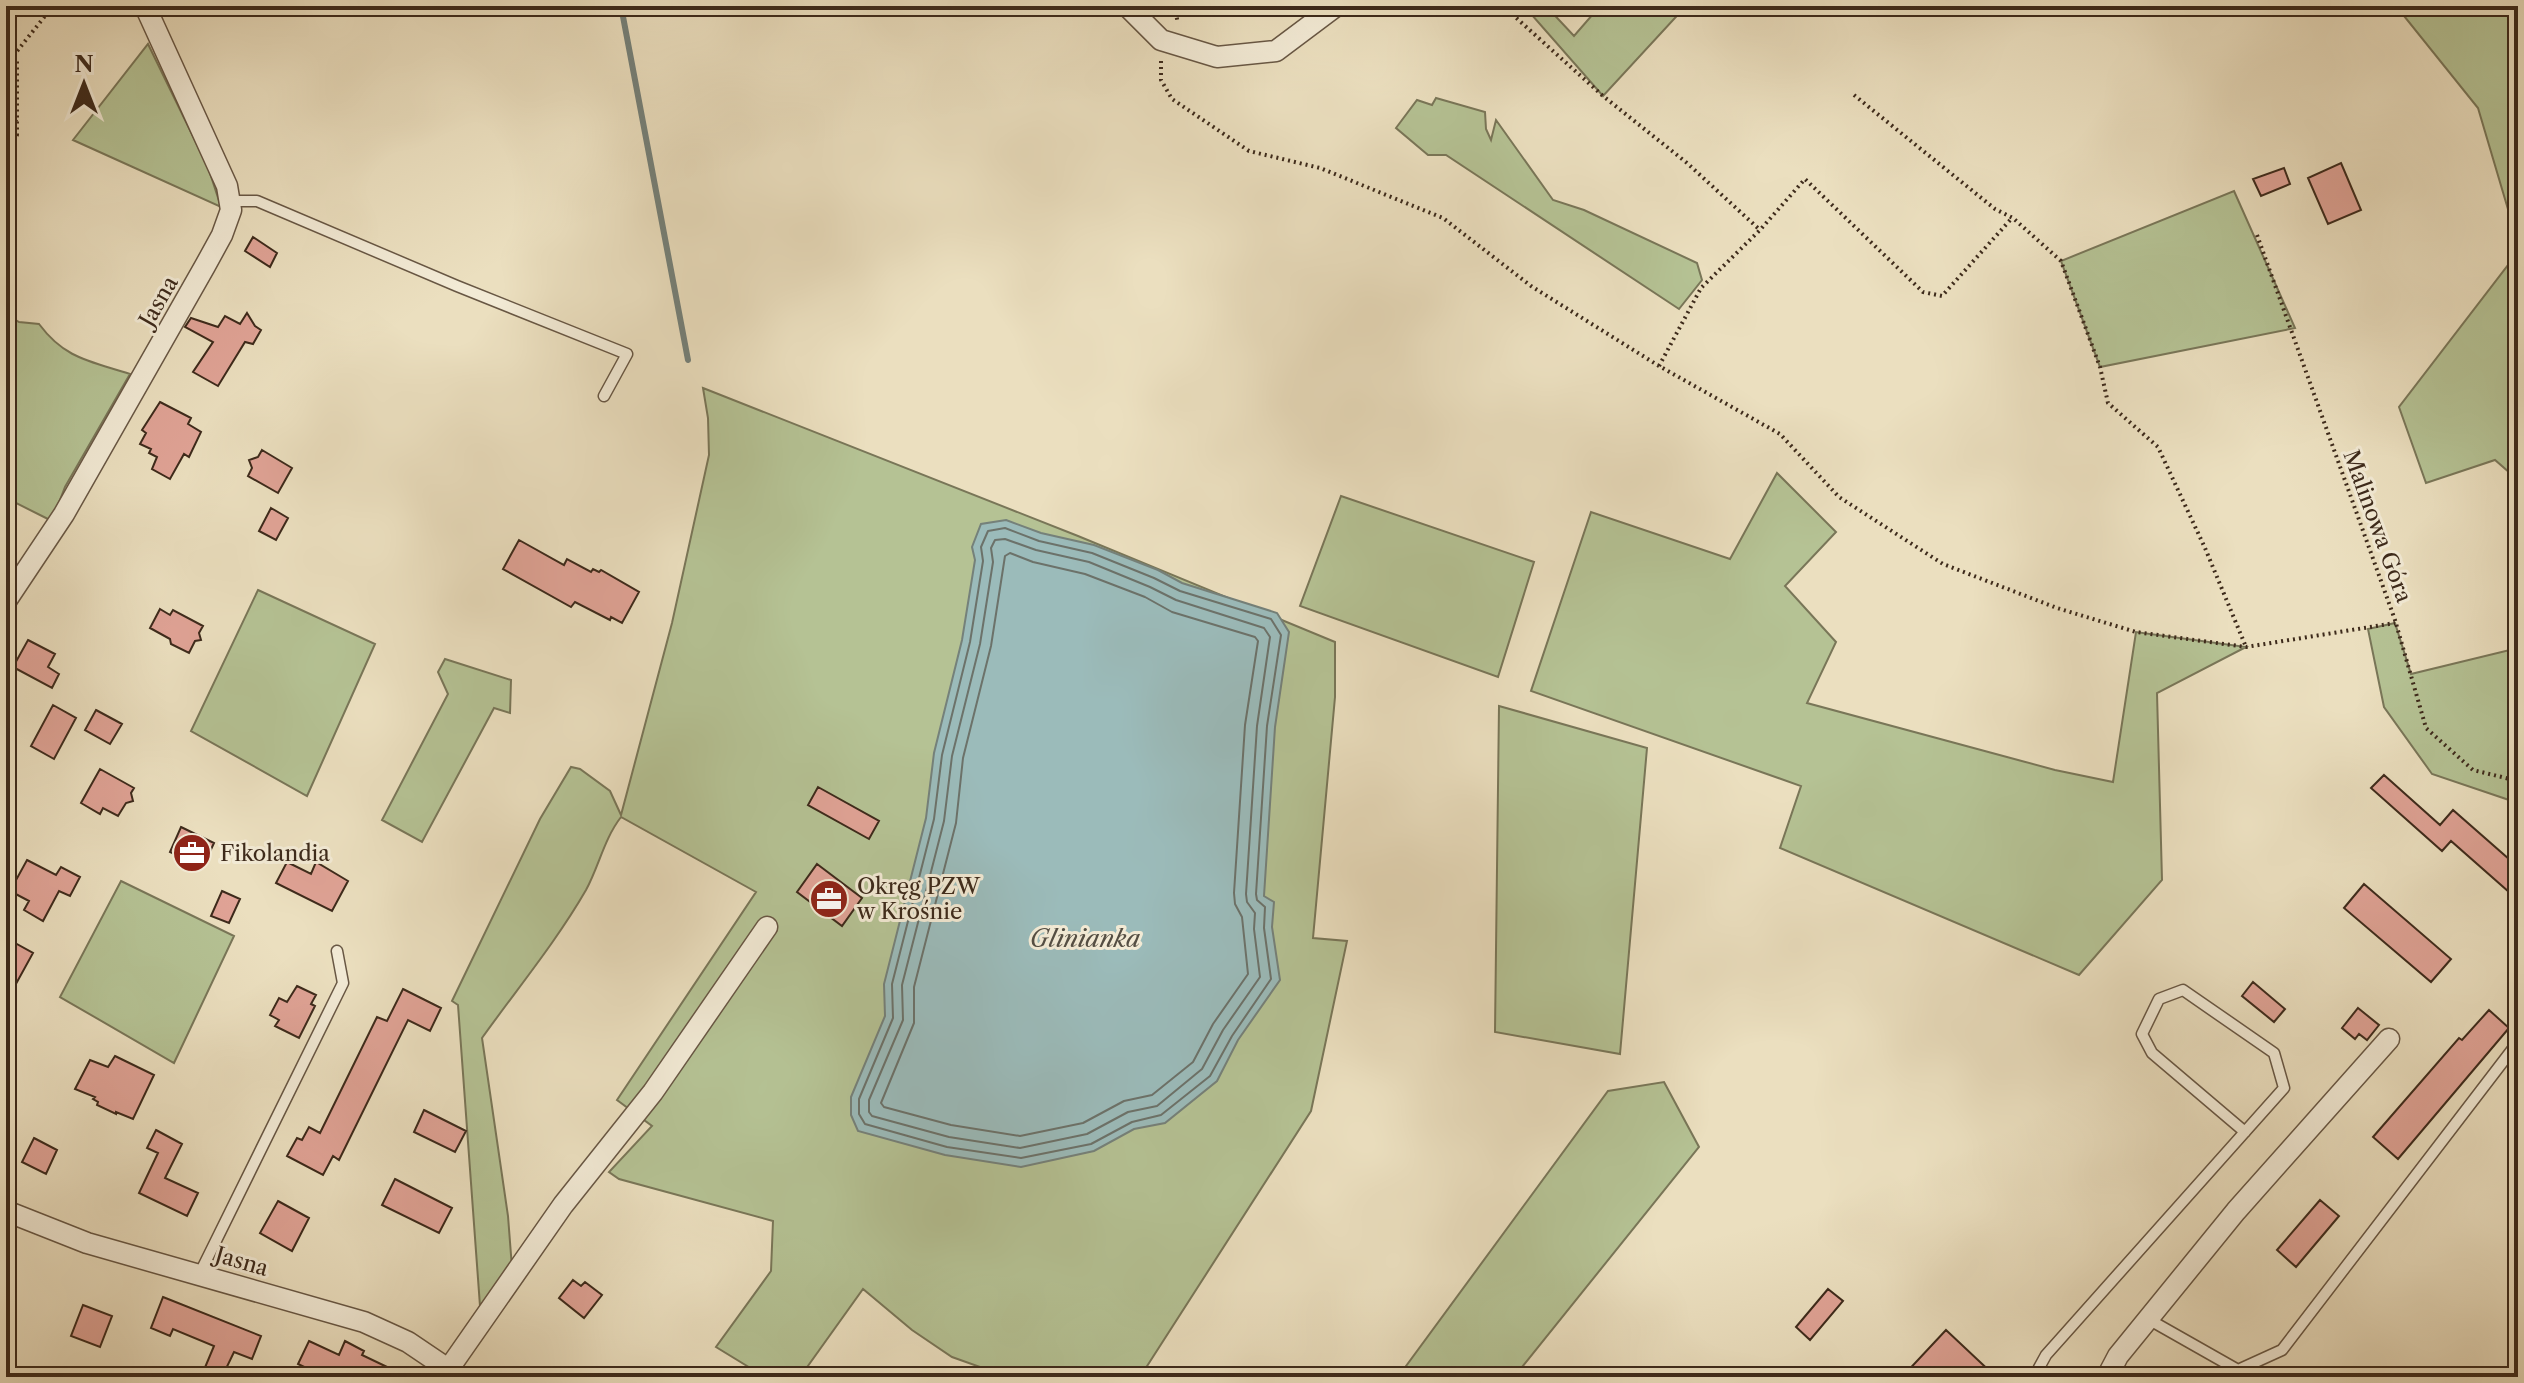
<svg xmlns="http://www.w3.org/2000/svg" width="2524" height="1383" font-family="'Libre Caslon Text',serif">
  <rect width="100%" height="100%" fill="#ebdfbf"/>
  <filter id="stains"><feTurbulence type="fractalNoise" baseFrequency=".0025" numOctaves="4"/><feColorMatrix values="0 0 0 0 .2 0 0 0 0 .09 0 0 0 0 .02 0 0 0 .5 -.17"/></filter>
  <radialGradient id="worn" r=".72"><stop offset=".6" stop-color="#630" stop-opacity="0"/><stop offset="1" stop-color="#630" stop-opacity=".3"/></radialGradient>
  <path fill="#b5c294" stroke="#797658" stroke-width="2" d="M 1524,6 L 1546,6 L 1574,36 L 1600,6 L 1686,6 L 1603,96 Z
    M 2396,6 L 2518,6 L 2518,243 L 2478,108 Z
    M 148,44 L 208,167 L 221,207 L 73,140 Z
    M 1436,98 L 1485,112 L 1486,129 L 1491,140 L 1496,120 L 1553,200 L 1584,210 L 1697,263 L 1702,280 L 1679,309 L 1446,155 L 1428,155 L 1396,128 L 1417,100 L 1432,105 Z
    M 2234,191 L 2295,328 L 2100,367 L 2061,261 Z
    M 2518,252 L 2518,480 L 2495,460 L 2426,483 L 2399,407 Z
    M 6,314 L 19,322 L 39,324 C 65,359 90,361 130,374 L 65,487 L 52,521 L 6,498 Z
    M 703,388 L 1078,536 L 1335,642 L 1335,697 L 1313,938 L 1347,941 L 1311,1111 L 1140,1377 L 987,1377 L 983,1368 L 952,1357 L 912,1330 L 863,1289 L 800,1377 L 765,1377 L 716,1347 L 771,1271 L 773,1221 L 619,1179 L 609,1172 L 652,1126 L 617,1100 L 756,892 L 621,817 C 604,839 599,866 586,890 C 556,942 517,989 482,1038 L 508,1216 L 512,1268 L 480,1306 L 458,1005 L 452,1001 L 540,819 L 571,767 L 580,769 L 610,791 L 621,815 L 672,623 L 709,455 L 708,418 Z
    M 1777,473 L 1836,532 L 1785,586 L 1836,642 L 1807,703 L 2055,770 L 2113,782 L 2136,632 L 2246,647 L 2157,693 L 2162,880 L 2079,975 L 1780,848 L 1801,786 L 1531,691 L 1591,512 L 1730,559 Z
    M 1341,496 L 1534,562 L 1498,677 L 1300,606 Z
    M 258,590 L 375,644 L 307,796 L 191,731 Z
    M 2395,623 L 2411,674 L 2518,648 L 2518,803 L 2432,774 L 2384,707 L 2368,629 Z
    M 445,659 L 511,680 L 510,713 L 494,708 L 422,842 L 382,820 L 448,694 L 438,672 Z
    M 1499,706 L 1647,748 L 1620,1054 L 1495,1032 Z
    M 121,881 L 234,936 L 174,1063 L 60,997 Z
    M 1664,1082 L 1699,1147 L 1514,1377 L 1398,1377 L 1608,1091 Z"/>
  <path fill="#9bbbba" stroke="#75817a" stroke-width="2" d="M 1006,520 L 1041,533 L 1094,545 L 1158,570 L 1182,583 L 1277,613 L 1289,632 L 1275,727 L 1264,896 L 1274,902 L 1272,927 L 1280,980 L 1238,1040 L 1217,1081 L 1165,1123 L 1134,1129 L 1094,1151 L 1021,1167 L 945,1155 L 858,1131 L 851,1115 L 851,1097 L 885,1016 L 884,984 L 926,818 L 934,753 L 962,640 L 975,560 L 972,547 L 981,524 Z"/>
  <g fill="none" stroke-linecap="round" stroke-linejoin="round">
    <path stroke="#6c726a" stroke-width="2" d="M 1005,528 L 1039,541 L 1092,553 L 1154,578 L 1180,591 L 1271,619 L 1281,635 L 1267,726 L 1256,894 L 1257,900 L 1265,907 L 1264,928 L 1271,979 L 1232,1036 L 1210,1076 L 1161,1115 L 1132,1122 L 1091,1144 L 1021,1158 L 947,1147 L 865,1124 L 859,1114 L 859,1099 L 893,1018 L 892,984 L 934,819 L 942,755 L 970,642 L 983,561 L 981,547 L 988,531 Z
      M 1005,539 L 1036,550 L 1089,562 L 1150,587 L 1176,600 L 1264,628 L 1270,637 L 1257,726 L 1246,894 L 1247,902 L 1255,913 L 1254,929 L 1260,977 L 1223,1030 L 1202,1069 L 1157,1106 L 1128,1112 L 1087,1134 L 1020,1148 L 949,1137 L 872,1116 L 869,1112 L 869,1100 L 903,1020 L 902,985 L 944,821 L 952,756 L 980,644 L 993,562 L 991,548 L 995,540 Z
      M 1010,553 L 1033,562 L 1085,574 L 1145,597 L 1172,612 L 1255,637 L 1258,641 L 1245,725 L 1234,893 L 1235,904 L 1242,917 L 1248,974 L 1213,1024 L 1193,1062 L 1152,1095 L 1124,1101 L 1083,1123 L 1020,1136 L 951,1125 L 884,1107 L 881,1103 L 914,1023 L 914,987 L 956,823 L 963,758 L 991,646 L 1005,556 Z"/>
    <path stroke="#75817a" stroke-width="6" d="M 621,6 L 688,360"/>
  </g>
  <path fill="#e0a396" stroke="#3d2a1b" stroke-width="2" d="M 2341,163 L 2361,210 L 2328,224 L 2308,178 Z
    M 2284,168 L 2290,184 L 2261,196 L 2253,179 Z
    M 253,237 L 277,253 L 270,267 L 245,251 Z
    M 247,313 L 255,326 L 261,330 L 253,344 L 245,342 L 218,386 L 193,372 L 213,342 L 185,327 L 191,318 L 218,327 L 225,316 L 240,324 Z
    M 160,402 L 191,418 L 188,424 L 201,432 L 189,457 L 184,454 L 170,479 L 152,469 L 157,457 L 149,453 L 151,449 L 140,444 L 146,433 L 142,430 Z
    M 262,450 L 292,468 L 278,493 L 248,476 L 252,468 L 249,460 L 258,457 Z
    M 271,508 L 288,518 L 276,540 L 259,531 Z
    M 519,540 L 564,565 L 567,559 L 591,572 L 593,569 L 599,572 L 601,570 L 639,592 L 622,623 L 611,617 L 610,620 L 575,602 L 571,607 L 503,569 Z
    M 160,609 L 170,615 L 173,610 L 203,626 L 199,633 L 201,640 L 195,641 L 189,653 L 171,644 L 170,639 L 150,628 Z
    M 28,640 L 55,654 L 48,667 L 59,674 L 52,688 L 13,667 Z
    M 53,705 L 76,718 L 54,759 L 31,746 Z
    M 96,710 L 122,724 L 110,744 L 85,730 Z
    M 100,769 L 134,788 L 131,793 L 133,801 L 126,803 L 118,816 L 103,808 L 100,814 L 81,803 Z
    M 2384,775 L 2440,825 L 2453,810 L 2518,867 L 2518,881 L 2509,892 L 2451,841 L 2442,851 L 2371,788 Z
    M 818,787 L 879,821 L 869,839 L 808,805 Z
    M 181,827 L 214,843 L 203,867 L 170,852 Z
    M 27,860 L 56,875 L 61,867 L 80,877 L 70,896 L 59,891 L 43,921 L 24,910 L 29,901 L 10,891 Z
    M 287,862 L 311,874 L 316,862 L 348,881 L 332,911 L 276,883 Z
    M 817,864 L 862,898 L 842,926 L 797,892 Z
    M 2364,884 L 2451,959 L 2431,982 L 2344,908 Z
    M 222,891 L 240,899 L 229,923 L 211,916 Z
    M 6,938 L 33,953 L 6,1002 Z
    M 2253,982 L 2285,1009 L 2274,1022 L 2242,996 Z
    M 297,986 L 316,995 L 311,1004 L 315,1006 L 299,1038 L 275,1026 L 279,1020 L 270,1015 L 279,998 L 287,1002 Z
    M 403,989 L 441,1008 L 430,1031 L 408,1020 L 339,1160 L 333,1156 L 323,1175 L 287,1156 L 297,1138 L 302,1140 L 309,1127 L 320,1133 L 377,1017 L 387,1021 Z
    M 2358,1008 L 2379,1025 L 2367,1040 L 2359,1034 L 2355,1039 L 2342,1028 Z
    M 2489,1010 L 2509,1028 L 2398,1159 L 2373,1137 L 2459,1038 L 2462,1040 Z
    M 115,1056 L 154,1075 L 133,1119 L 116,1112 L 116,1114 L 97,1105 L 98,1102 L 93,1099 L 95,1097 L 75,1089 L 90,1060 L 108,1067 Z
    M 424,1110 L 466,1131 L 455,1152 L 414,1132 Z
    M 156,1130 L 182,1144 L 165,1178 L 198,1193 L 187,1216 L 139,1193 L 158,1153 L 147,1148 Z
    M 34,1138 L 57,1150 L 46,1174 L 22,1162 Z
    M 395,1179 L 452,1208 L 439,1233 L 382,1205 Z
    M 2320,1200 L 2339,1216 L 2296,1267 L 2277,1250 Z
    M 278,1201 L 309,1218 L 292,1251 L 260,1233 Z
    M 573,1280 L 581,1286 L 585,1282 L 602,1295 L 584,1318 L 559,1298 Z
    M 1828,1289 L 1843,1301 L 1810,1340 L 1796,1327 Z
    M 163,1297 L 261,1336 L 252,1359 L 234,1352 L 222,1377 L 201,1377 L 214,1346 L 173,1329 L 170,1336 L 151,1328 Z
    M 83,1305 L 112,1316 L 100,1347 L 71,1336 Z
    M 1946,1330 L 1996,1377 L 1902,1377 Z
    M 309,1341 L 339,1355 L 345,1341 L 364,1351 L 362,1355 L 408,1377 L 325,1377 L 298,1364 Z"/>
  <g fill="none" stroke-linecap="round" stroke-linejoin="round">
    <defs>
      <path id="lane" d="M 229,201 L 257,201 L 457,286 L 627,354 L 604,396
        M 200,1273 L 343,983 L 337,951
        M 2148,1319 L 2238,1370 L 2282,1350 L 2518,1042
        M 2034,1377 L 2046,1355 L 2284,1088 L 2274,1053 L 2183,990 L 2159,999 L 2142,1034 L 2152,1053 L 2245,1132"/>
      <path id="street" d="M 1127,6 L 1161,40 L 1217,57 L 1276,51 L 1336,6
        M 6,601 L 64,514 L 205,266 L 222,235 L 231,210 L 227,186 L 145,6
        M 6,1211 L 87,1243 L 364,1322 L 408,1342 L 448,1369 L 454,1377
        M 443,1377 L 563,1205 L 653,1092 L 767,927
        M 2107,1377 L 2118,1356 L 2236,1211 L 2389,1039"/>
    </defs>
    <use href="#lane" stroke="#685744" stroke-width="13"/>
    <use href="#street" stroke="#685744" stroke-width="23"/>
    <path stroke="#3d2a1b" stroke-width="4" stroke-dasharray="2 4" stroke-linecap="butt" d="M 1174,6 L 1178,23
      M 1503,6 L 1603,96 L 1687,163 L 1760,230
      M 1161,61 L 1161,80 L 1172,99 L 1249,151 L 1320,168 L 1443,218 L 1531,286 L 1659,366 L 1780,434 L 1839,497 L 1943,564 L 2057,608 L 2136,632 L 2246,647 L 2395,623
      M 6,65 L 53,6
      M 1854,95 L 1995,209 L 2013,218 L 2061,261 L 2100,367 L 2108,403 L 2158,447 L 2205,548 L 2246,647
      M 6,115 L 17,122
      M 6,150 L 17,135 L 17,60 L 11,55
      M 2257,235 L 2395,620 L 2426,728 L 2473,770 L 2518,781
      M 1659,366 L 1701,288 L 1760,230 L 1805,179 L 1923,292 L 1942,296 L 2012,218"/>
    <use href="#lane" stroke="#f2ead5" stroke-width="10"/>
    <use href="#street" stroke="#f2ead5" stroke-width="20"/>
  </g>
  <defs>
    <symbol id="office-disc" viewBox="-11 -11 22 22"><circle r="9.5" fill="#8f2418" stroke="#f2ead5"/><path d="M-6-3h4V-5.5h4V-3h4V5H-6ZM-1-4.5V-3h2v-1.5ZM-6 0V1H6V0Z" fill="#fff"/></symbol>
  </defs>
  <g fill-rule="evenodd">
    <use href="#office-disc" x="170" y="831" width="44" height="44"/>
    <use href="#office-disc" x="807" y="877" width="44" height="44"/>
  </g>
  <g text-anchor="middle" stroke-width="6" stroke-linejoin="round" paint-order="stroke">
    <g font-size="22" fill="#3d2a1b" stroke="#f2ead5">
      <text transform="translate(158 301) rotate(-60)" y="8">Jasna</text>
      <text transform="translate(2378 526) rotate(70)" y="8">Malinowa Góra</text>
      <text transform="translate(242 1261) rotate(16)" y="8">Jasna</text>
    </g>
    <g font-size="22" fill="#3d2a1b" stroke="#f2ead5" text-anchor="start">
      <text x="220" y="861">Fikolandia</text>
      <text x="857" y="894">Okręg PZW<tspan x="857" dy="25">w Krośnie</tspan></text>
    </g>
    <g font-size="24" font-style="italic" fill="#544e43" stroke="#f2ead5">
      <text x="1085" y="947">Glinianka</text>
    </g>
  </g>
  <rect width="2524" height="1383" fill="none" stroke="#ebdfbf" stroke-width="32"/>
  <rect x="8" y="8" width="2508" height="1367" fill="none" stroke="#3d2a1b" stroke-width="4"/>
  <rect x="16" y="16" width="2492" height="1351" fill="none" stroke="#3d2a1b" stroke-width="2"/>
  <g transform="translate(84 84)" stroke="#f2ead5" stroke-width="6" paint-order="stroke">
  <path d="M0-6L14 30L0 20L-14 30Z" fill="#3d2a1b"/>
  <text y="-12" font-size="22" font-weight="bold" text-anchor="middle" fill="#3d2a1b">N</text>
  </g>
  <rect width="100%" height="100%" filter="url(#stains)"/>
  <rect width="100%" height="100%" fill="url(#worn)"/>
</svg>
